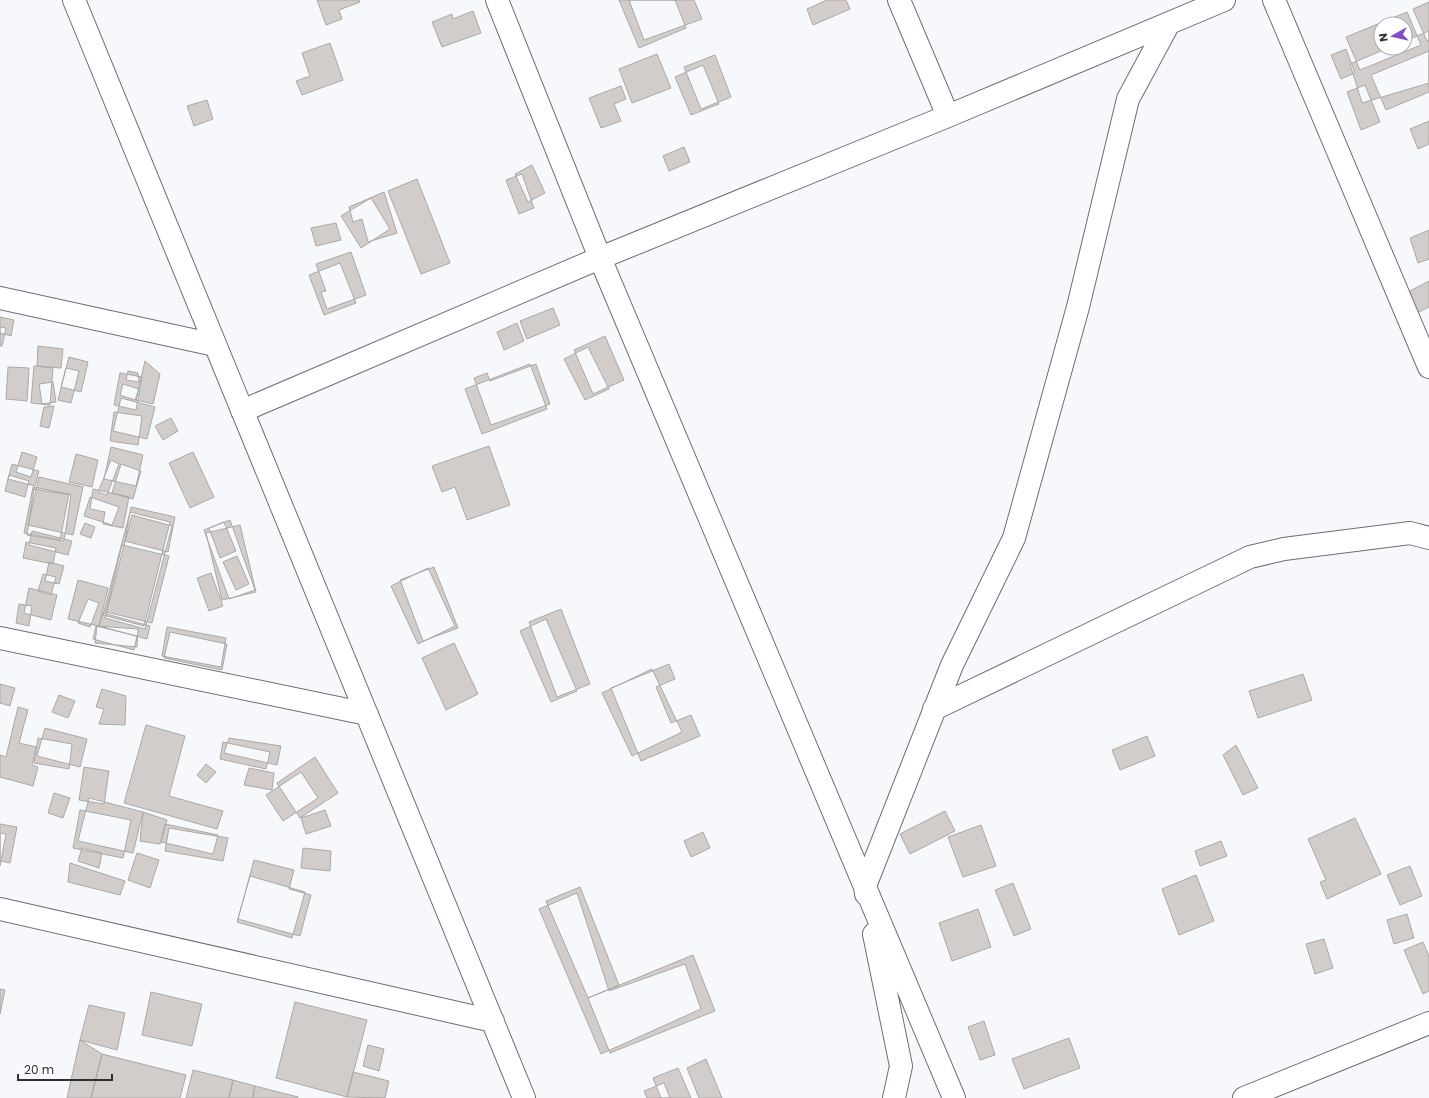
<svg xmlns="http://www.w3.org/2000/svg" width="1429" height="1098" font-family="Poppins,sans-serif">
  <rect width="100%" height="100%" fill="#f6f8fc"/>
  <path fill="#d2cdcb" stroke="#aca8a5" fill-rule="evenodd" d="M 317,0 L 359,0 L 360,2 L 339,10 L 342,19 L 326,25 Z
    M 619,0 L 675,0 L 686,28 L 639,48 Z
    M 629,0 L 694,0 L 702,19 L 644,40 Z
    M 827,0 L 846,0 L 850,9 L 813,25 L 807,9 Z
    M 1429,2 L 1429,40 L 1427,41 L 1413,9 Z
    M 473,11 L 481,33 L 442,47 L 432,22 L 452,14 L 453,19 Z
    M 1407,12 L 1421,45 L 1360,70 L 1346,37 ZM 1381,24 L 1405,24 L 1405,48 L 1381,48 Z
    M 1429,31 L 1429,83 L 1362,103 L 1350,64 L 1388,48 L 1405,48 L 1405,41 Z
    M 330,43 L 343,80 L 302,95 L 296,81 L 310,76 L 302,53 Z
    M 1346,49 L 1355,73 L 1341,79 L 1331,55 Z
    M 1429,51 L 1429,92 L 1386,110 L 1371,75 Z
    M 657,54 L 671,88 L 632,103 L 619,69 Z
    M 715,55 L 731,97 L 701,109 L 684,67 Z
    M 703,65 L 719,104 L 691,115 L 675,77 Z
    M 1365,85 L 1380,122 L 1361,130 L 1347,92 Z
    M 621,86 L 626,99 L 614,104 L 621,121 L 601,128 L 589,98 Z
    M 207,100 L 213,119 L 194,126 L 187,106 Z
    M 1429,121 L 1429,144 L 1418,149 L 1410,129 Z
    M 684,147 L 690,162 L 669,171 L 663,156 Z
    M 532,165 L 545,193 L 528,202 L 515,174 Z
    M 522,174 L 534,208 L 519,214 L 506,180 Z
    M 417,179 L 450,263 L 421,274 L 388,191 Z
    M 384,192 L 397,233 L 368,242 L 362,219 L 353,222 L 349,207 Z
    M 371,198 L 390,229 L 361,248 L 341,216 Z
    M 336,223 L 341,240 L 316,246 L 311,228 Z
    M 1429,230 L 1429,259 L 1418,263 L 1410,238 Z
    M 351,252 L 366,295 L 327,309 L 321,292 L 326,291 L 316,264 Z
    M 340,263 L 356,303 L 324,315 L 309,275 Z
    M 1429,281 L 1429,307 L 1415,314 L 1408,292 Z
    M 553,308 L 560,325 L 527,339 L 520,321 Z
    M 0,317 L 14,320 L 11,336 L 0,333 Z
    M 517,323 L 524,341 L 504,350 L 497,332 Z
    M 0,327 L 6,328 L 2,346 L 0,346 Z
    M 605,336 L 624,380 L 593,394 L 574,350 Z
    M 38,346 L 63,349 L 61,368 L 37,366 Z
    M 588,347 L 609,389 L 585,400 L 564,359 Z
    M 69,357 L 88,362 L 81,392 L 61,387 Z
    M 145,361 L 160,374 L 153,404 L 136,400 Z
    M 530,364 L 547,409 L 482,434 L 465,389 Z
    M 536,364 L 550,404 L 491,425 L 474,378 L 487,373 L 490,381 Z
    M 34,366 L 53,368 L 50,405 L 31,403 Z
    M 8,367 L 29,368 L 27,401 L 6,399 Z
    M 66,368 L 79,371 L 71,403 L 58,400 Z
    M 128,371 L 138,373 L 139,382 L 126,380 Z
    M 120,373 L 142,377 L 136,410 L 114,405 Z
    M 53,382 L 56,402 L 42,404 L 39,384 Z
    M 123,384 L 139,389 L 135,400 L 120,395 Z
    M 121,398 L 155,407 L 147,439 L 113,431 Z
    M 54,406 L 49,428 L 40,426 L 44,407 Z
    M 114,412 L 142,416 L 138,445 L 110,441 Z
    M 171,418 L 178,431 L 163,440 L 155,426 Z
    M 489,446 L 510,505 L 467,520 L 455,487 L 442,492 L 432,466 Z
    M 111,447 L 143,455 L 136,486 L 104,479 Z
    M 22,452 L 37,457 L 31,477 L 16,472 Z
    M 193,452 L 214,497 L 190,508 L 169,463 Z
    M 76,454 L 98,460 L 92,487 L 69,482 Z
    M 111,460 L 119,464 L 107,495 L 98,492 Z
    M 12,464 L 39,471 L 35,486 L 8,479 Z
    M 121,464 L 141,471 L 133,499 L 112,493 Z
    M 9,475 L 29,481 L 25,497 L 5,491 Z
    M 39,477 L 83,487 L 73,535 L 28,525 Z
    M 33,487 L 69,494 L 60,540 L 24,533 Z
    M 34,489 L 71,495 L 64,541 L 27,535 Z
    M 93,489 L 129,497 L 123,528 L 103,524 L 105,512 L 90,509 Z
    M 90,497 L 119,507 L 112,525 L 84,516 Z
    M 131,507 L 175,517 L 168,552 L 125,541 Z
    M 130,512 L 170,522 L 144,626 L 103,615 Z
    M 132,515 L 172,526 L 145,629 L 105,618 Z
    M 230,520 L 255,590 L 229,599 L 204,530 Z
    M 224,522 L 236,551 L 220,558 L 209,528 Z
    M 85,523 L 95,527 L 91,538 L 80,534 Z
    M 240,525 L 256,592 L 222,600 L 206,533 Z
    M 32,531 L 72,541 L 68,555 L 29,545 Z
    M 26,542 L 56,548 L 53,564 L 23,558 Z
    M 122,545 L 169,556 L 152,623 L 106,612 Z
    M 237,556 L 249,584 L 236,590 L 223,562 Z
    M 49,562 L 64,566 L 59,584 L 45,581 Z
    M 434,567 L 458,628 L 423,641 L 400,580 Z
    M 428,568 L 455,626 L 418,644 L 391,586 Z
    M 211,573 L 223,606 L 209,611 L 197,578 Z
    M 43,574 L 56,577 L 51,595 L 38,591 Z
    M 78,580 L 108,588 L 99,626 L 68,619 Z
    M 29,588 L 57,595 L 51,620 L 24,613 Z
    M 88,599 L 99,603 L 90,627 L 78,623 Z
    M 19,604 L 32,606 L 29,626 L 16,623 Z
    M 561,609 L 590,684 L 557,697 L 529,622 Z
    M 103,613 L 150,626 L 147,639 L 99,626 Z
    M 546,619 L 577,691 L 551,702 L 520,631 Z
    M 96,626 L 137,636 L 134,650 L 93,639 Z
    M 97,626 L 138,629 L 137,647 L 95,643 Z
    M 167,627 L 226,638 L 221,667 L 162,656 Z
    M 170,632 L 227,644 L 222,670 L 164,658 Z
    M 454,643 L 478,694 L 446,710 L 422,658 Z
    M 669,664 L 675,679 L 656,687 L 671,723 L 691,715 L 700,736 L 641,761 L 611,688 Z
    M 652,669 L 682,732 L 632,756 L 602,693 Z
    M 1303,674 L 1312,700 L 1258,718 L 1249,691 Z
    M 0,684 L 15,688 L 10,706 L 0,703 Z
    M 102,689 L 126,696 L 125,725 L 99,724 L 104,709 L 96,707 Z
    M 59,695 L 75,701 L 68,718 L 52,712 Z
    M 18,707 L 28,710 L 19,743 L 36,747 L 32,765 L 38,767 L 33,786 L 0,777 L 0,755 L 6,757 Z
    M 146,725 L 185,736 L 169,796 L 223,811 L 217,829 L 124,803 Z
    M 45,728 L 87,739 L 80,767 L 37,756 Z
    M 1147,736 L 1155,756 L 1120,770 L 1112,750 Z
    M 38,738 L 72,744 L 69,769 L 34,763 Z
    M 229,738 L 281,746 L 277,765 L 224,753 Z
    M 223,742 L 270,752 L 266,769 L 220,759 Z
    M 1236,745 L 1258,788 L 1243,795 L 1223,755 Z
    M 315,757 L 338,793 L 300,818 L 277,783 Z
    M 206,764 L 216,772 L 206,783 L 197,775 Z
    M 84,767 L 109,771 L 104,804 L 79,800 Z
    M 249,768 L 274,773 L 272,790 L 244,785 Z
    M 301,772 L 318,798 L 283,821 L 266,795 Z
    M 54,793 L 70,798 L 63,818 L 48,813 Z
    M 89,798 L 143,812 L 133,853 L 78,841 Z
    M 80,810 L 131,820 L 123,858 L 73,848 Z
    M 325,810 L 331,826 L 306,834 L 301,818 Z
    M 945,811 L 955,831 L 910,854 L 900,834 Z
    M 143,812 L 167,820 L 160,844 L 140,841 Z
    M 1355,818 L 1381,874 L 1327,899 L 1320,882 L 1326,880 L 1308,839 Z
    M 0,824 L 17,827 L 10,863 L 0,861 Z
    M 165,824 L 218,835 L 213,854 L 161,842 Z
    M 981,825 L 996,866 L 963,877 L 948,837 Z
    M 169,828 L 228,838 L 223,861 L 165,851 Z
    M 703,832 L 710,848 L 691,857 L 684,841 Z
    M 0,833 L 6,834 L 0,866 Z
    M 1221,841 L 1227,856 L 1200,866 L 1195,851 Z
    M 82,848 L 102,853 L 99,868 L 78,861 Z
    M 303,848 L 331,851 L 330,871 L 301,868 Z
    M 137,853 L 159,860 L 150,888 L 128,880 Z
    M 254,860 L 294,870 L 289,889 L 311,895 L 300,936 L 238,919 Z
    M 70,863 L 125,881 L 120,895 L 68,882 Z
    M 1410,866 L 1422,896 L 1400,905 L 1387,875 Z
    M 1196,875 L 1214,921 L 1179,935 L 1162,889 Z
    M 250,876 L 305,892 L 292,938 L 237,922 Z
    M 1013,883 L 1031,929 L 1014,936 L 995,890 Z
    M 580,887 L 619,985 L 588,998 L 546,901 Z
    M 577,893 L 609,991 L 685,964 L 701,1009 L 601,1054 L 539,909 Z
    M 978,909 L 991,947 L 952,961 L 939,923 Z
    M 1407,914 L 1414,938 L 1394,944 L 1387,920 Z
    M 1324,939 L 1333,968 L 1315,974 L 1306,944 Z
    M 1423,942 L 1429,956 L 1429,991 L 1423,994 L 1404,950 Z
    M 693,955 L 715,1011 L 610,1053 L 588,998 Z
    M 0,989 L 5,990 L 0,1014 Z
    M 151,992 L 202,1004 L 192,1046 L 142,1035 Z
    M 295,1002 L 367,1020 L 347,1097 L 276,1078 Z
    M 89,1005 L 125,1013 L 117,1050 L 80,1040 Z
    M 984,1021 L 995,1055 L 980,1060 L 968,1027 Z
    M 1069,1038 L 1080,1068 L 1024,1089 L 1012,1059 Z
    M 80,1040 L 102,1054 L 91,1098 L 67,1098 Z
    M 368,1045 L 384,1049 L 379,1071 L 363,1066 Z
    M 102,1054 L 186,1075 L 180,1098 L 91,1098 Z
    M 706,1059 L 722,1098 L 699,1098 L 687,1068 Z
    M 678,1068 L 691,1098 L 661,1098 L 653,1078 Z
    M 193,1070 L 233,1080 L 229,1098 L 186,1098 Z
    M 353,1072 L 389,1081 L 385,1098 L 347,1097 Z
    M 233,1080 L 255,1086 L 252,1098 L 229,1098 Z
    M 664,1083 L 670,1098 L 647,1098 L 644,1091 Z
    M 255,1086 L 298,1097 L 298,1098 L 253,1098 Z"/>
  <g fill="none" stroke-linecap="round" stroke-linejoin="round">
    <defs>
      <path id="street" d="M 74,0 L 524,1098
        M 497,0 L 600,258 L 954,1098
        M 899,0 L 948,116
        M 1274,0 L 1429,367
        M 0,298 L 215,345
        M 242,411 L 600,258 L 948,116 L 1224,0
        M 0,638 L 367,714
        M 934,709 L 1250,557 L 1284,549 L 1410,533 L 1429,538
        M 866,894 L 865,886 L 952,665 L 1014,538 L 1078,307 L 1128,99 L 1169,23
        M 0,909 L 493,1021
        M 874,934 L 901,1066 L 894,1098
        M 1244,1098 L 1429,1023"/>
    </defs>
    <use href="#street" stroke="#6d6f73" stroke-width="24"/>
    <use href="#street" stroke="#fff" stroke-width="22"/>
  </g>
  <g transform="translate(1393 36) rotate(262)"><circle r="19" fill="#ffffff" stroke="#acacad"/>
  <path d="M0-3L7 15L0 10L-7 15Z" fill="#824dc4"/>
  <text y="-6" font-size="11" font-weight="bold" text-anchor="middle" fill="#2f3031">N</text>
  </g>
  <path d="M18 1074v6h94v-6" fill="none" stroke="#2f3031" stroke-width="2"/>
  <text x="24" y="1074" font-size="12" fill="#2f3031" stroke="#ffffff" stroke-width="3" paint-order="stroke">20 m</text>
</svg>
